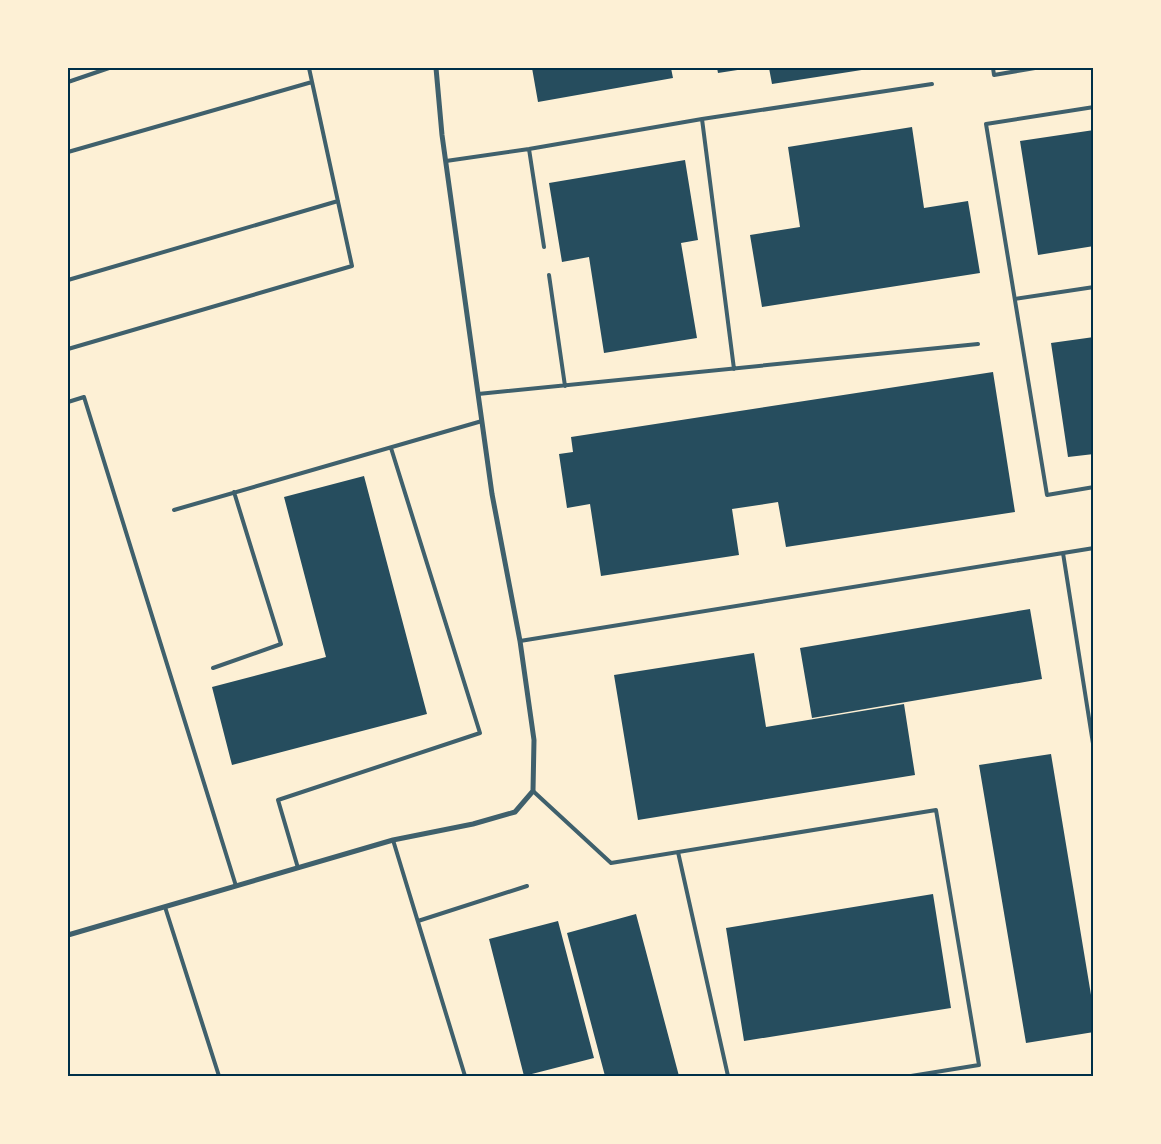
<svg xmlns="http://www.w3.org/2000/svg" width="1161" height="1144" font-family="'Space Grotesk',sans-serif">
  <rect width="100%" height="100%" fill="#fdf0d5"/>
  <path fill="#264d5e" d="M 532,68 L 671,68 L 673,78 L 538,102 Z
    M 717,68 L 744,68 L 744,69 L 718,73 Z
    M 769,68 L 868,68 L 868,69 L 772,84 Z
    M 912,127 L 924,208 L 968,201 L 980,273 L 762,307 L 750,235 L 800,227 L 788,147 Z
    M 1094,130 L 1094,246 L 1038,255 L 1020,141 Z
    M 685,160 L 698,240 L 681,243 L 697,338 L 604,353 L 589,257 L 562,262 L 549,183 Z
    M 1094,337 L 1094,454 L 1068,457 L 1051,343 Z
    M 993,372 L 1015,512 L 786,547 L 778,502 L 732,509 L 739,555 L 601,576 L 590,504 L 567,508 L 559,454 L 573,452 L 571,437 Z
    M 364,476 L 427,714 L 232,765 L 212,687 L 326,657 L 284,497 Z
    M 1030,609 L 1042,679 L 812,718 L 800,648 Z
    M 754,653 L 766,727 L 904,704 L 915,775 L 638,820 L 614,675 Z
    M 1051,754 L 1094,1013 L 1094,1032 L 1026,1043 L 979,765 Z
    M 933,894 L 951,1008 L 744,1041 L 726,928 Z
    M 636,914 L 679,1076 L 605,1076 L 567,933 Z
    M 558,921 L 594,1058 L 524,1076 L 489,939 Z"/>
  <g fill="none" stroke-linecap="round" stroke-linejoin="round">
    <path stroke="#3f606c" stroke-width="4" d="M 993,68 L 994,75 L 1035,68
      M 68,82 L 109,68
      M 1094,107 L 986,124 L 1047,495 L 1094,487
      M 702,119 L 932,84
      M 529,149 L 544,247
      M 68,152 L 312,82
      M 446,161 L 529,149 L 702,119 L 734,369
      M 549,275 L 565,386
      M 68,280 L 338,201
      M 1015,299 L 1094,287
      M 68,349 L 352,266 L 309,68
      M 478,394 L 978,344
      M 68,402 L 84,397 L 236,886
      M 174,510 L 482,421
      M 1063,553 L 1094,750
      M 520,641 L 1094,548
      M 213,668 L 281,644 L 234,492
      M 533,791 L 611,863 L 936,810 L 979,1065 L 911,1076
      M 393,840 L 465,1076
      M 678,852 L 728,1076
      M 298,868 L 278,800 L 480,733 L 391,448
      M 165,907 L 219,1076
      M 418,921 L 527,886"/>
    <path stroke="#3f606c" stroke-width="5" d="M 68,935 L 393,840 L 473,824 L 515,812 L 533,791 L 534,740 L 520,641 L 492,494 L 442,135 L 436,68"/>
  </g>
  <rect width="1161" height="1144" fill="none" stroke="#fdf0d5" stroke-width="138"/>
  <rect x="69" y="69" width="1023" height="1006" fill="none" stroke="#003049" stroke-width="2"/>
</svg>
